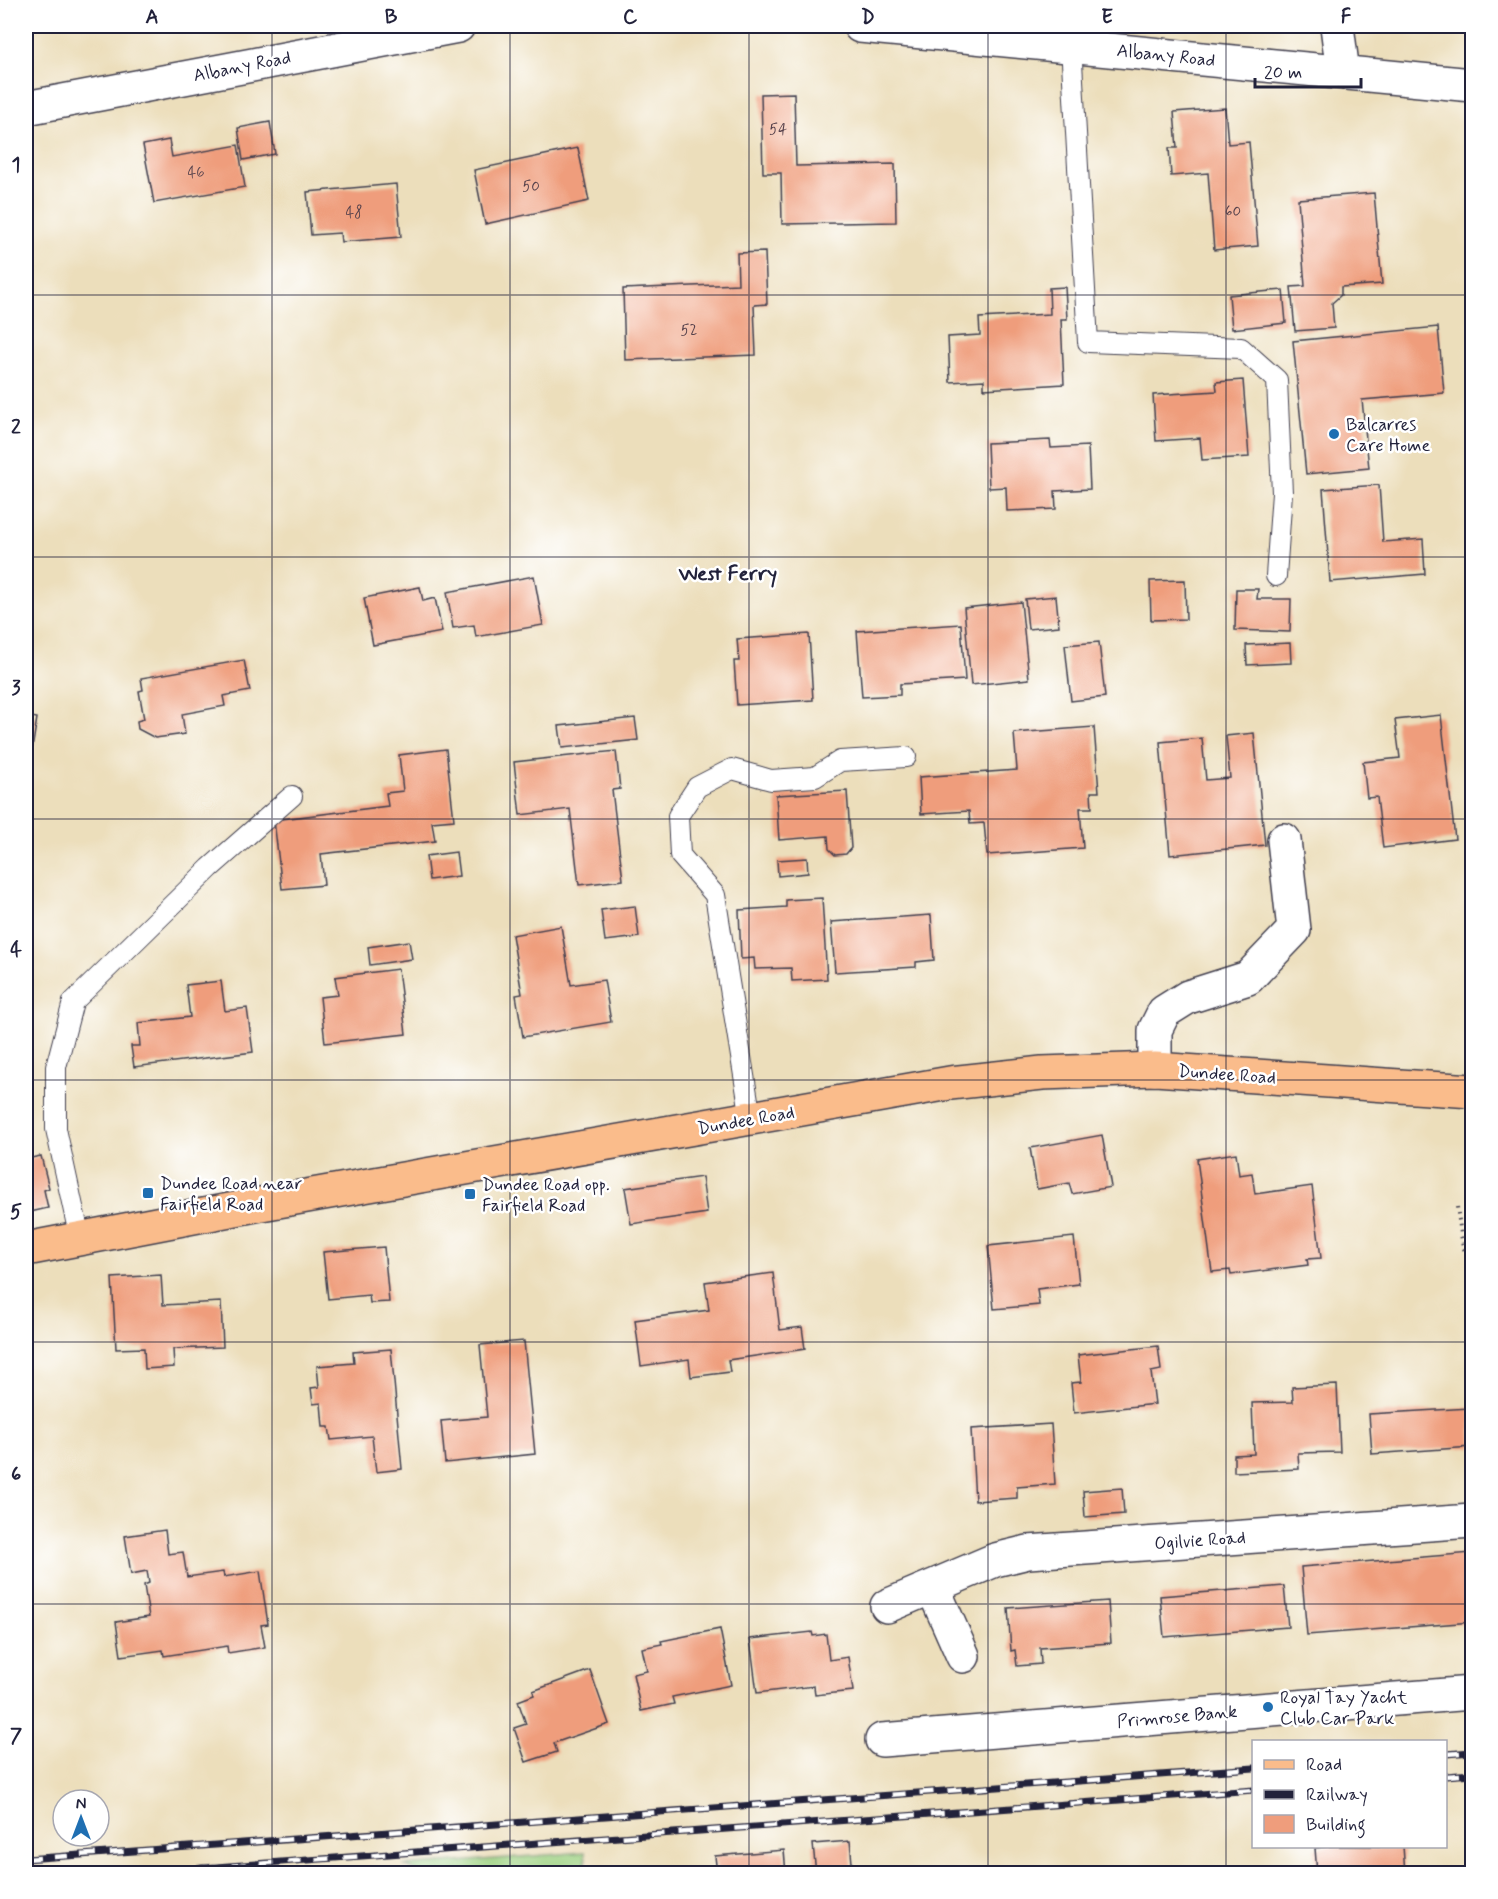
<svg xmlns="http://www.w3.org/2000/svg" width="1498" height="1899" font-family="Mynerve,sans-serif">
  <rect width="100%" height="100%" fill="#fff"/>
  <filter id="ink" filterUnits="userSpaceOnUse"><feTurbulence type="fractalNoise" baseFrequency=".0167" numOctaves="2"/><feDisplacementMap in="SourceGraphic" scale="12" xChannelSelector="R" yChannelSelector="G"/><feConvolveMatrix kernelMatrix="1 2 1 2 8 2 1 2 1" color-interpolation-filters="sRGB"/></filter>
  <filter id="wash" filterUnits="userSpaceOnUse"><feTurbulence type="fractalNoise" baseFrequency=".008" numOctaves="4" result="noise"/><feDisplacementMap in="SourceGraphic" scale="24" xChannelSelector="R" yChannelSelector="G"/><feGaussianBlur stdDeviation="1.35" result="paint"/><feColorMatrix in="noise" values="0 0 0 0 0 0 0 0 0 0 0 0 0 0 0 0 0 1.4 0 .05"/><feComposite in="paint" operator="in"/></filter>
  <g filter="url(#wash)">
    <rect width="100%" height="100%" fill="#ecdebb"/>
    <path fill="#9dd181" stroke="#607a5e" stroke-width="1.5" d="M 585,1852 L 587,1873 L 422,1874 L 405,1866 Z"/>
    <g id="blocks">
      <path fill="#ef9d7c" d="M 794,93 L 796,166 L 895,164 L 896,222 L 782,224 L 781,173 L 763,173 L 761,94 Z
        M 1225,108 L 1228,144 L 1249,142 L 1258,246 L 1214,250 L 1208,173 L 1171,176 L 1169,148 L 1177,148 L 1174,112 Z
        M 270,122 L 275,154 L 243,160 L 238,128 Z
        M 169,140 L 172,157 L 238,145 L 245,187 L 154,203 L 143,145 Z
        M 578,148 L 589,201 L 485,224 L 474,170 Z
        M 396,184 L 401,237 L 341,242 L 340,233 L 311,235 L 307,192 Z
        M 1374,193 L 1382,284 L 1341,287 L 1341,295 L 1332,303 L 1334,328 L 1295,331 L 1291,287 L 1305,286 L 1298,199 Z
        M 765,252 L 767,304 L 754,305 L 756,355 L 625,360 L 623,289 L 738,284 L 737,253 Z
        M 1065,287 L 1067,319 L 1061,319 L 1064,384 L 984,389 L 984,380 L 950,382 L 948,337 L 980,335 L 979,318 L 1050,314 L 1049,288 Z
        M 1283,290 L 1286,323 L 1232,329 L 1229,295 Z
        M 1438,327 L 1444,393 L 1362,400 L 1369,468 L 1306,474 L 1293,341 Z
        M 1243,380 L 1249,457 L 1202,460 L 1200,438 L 1156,441 L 1153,395 L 1217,391 L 1216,382 Z
        M 1050,440 L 1051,448 L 1088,446 L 1090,489 L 1055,491 L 1056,509 L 1007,511 L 1006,487 L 989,488 L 987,443 Z
        M 1379,485 L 1383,542 L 1423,539 L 1425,574 L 1330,582 L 1323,489 Z
        M 534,576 L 543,625 L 476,637 L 474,625 L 453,628 L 447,592 Z
        M 1185,580 L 1186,619 L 1151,620 L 1150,581 Z
        M 420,587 L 423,601 L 435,598 L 442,632 L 373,645 L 364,598 Z
        M 1236,589 L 1258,589 L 1257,599 L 1291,599 L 1290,632 L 1235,630 Z
        M 1056,596 L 1059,626 L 1028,629 L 1025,599 Z
        M 1021,602 L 1029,679 L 971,685 L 964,608 Z
        M 961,624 L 965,680 L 900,684 L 900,695 L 862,697 L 857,631 Z
        M 809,634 L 813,700 L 737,705 L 734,661 L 739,661 L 737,639 Z
        M 1099,642 L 1105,697 L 1071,701 L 1065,645 Z
        M 1290,643 L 1291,663 L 1247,665 L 1246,645 Z
        M 244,660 L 250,691 L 223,696 L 225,706 L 182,714 L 185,734 L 155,738 L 138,729 L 137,721 L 144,719 L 139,691 L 143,690 L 141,678 Z
        M 1441,715 L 1455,839 L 1383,848 L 1377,797 L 1367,798 L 1363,762 L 1400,758 L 1395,720 Z
        M 26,716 L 37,718 L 27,781 L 26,781 Z
        M 635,718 L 638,740 L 562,748 L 559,726 Z
        M 1094,727 L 1099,792 L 1091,792 L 1092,808 L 1080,808 L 1083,848 L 987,855 L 984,823 L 970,824 L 969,811 L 921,814 L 919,777 L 1017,770 L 1014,733 Z
        M 1254,733 L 1265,845 L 1170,855 L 1160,742 L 1202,738 L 1206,780 L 1230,778 L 1226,736 Z
        M 446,749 L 454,820 L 432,822 L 435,841 L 321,854 L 324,885 L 282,889 L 274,820 L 388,806 L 386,793 L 403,791 L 399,755 Z
        M 616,751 L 620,789 L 612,790 L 623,880 L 579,885 L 570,809 L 520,815 L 514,762 Z
        M 847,791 L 851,848 L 846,854 L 835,855 L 829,849 L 828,836 L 779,840 L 776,795 Z
        M 456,852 L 459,876 L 429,880 L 426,856 Z
        M 807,858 L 808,873 L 778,876 L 777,860 Z
        M 822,898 L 827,979 L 792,981 L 791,968 L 755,969 L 754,958 L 741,959 L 739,910 L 786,907 L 786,900 Z
        M 635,906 L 639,937 L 605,941 L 601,910 Z
        M 931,915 L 934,960 L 916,962 L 916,967 L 835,972 L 831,922 Z
        M 561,926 L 571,985 L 604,980 L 611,1022 L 523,1037 L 516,995 L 522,994 L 512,935 Z
        M 409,941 L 412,959 L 370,965 L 368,947 Z
        M 398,969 L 406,1034 L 325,1043 L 320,997 L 338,995 L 335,977 Z
        M 221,981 L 225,1011 L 247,1008 L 253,1052 L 134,1067 L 131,1046 L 140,1046 L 138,1023 L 190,1017 L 186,985 Z
        M 1102,1135 L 1111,1187 L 1072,1194 L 1069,1183 L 1037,1189 L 1030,1148 Z
        M 1236,1153 L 1239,1175 L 1252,1173 L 1255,1194 L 1312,1186 L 1321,1258 L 1307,1259 L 1308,1265 L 1231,1275 L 1230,1270 L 1212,1272 L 1197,1159 Z
        M 41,1156 L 49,1188 L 44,1190 L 48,1208 L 26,1213 L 26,1159 Z
        M 702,1177 L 707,1213 L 631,1224 L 625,1188 Z
        M 1074,1237 L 1079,1284 L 1037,1289 L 1039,1305 L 994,1309 L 988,1246 Z
        M 384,1247 L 389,1302 L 370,1303 L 369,1295 L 328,1299 L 323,1252 Z
        M 773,1273 L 780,1330 L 802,1327 L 805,1349 L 728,1360 L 730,1372 L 691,1377 L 689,1359 L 641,1366 L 635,1320 L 709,1310 L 705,1282 Z
        M 161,1275 L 163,1305 L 221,1302 L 223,1347 L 173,1349 L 174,1367 L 145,1369 L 144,1348 L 116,1349 L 112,1278 Z
        M 524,1341 L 535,1454 L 445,1463 L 441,1421 L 487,1417 L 480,1345 Z
        M 1158,1346 L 1161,1370 L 1151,1372 L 1155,1404 L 1074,1413 L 1071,1383 L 1081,1382 L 1078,1355 Z
        M 391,1349 L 402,1469 L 376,1472 L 372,1436 L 331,1440 L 329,1427 L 323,1427 L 321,1403 L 313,1404 L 311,1388 L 319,1387 L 317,1366 L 354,1363 L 353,1352 Z
        M 1337,1385 L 1340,1452 L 1298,1453 L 1299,1469 L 1234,1472 L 1234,1455 L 1254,1454 L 1252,1403 L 1293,1402 L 1292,1387 Z
        M 1470,1408 L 1472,1447 L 1372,1454 L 1369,1414 Z
        M 1051,1424 L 1055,1484 L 1017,1487 L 1017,1498 L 975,1501 L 971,1429 Z
        M 1122,1488 L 1124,1514 L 1085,1517 L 1083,1491 Z
        M 165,1530 L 168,1554 L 183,1552 L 187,1577 L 223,1572 L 224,1577 L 260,1571 L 268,1624 L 261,1625 L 265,1647 L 228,1653 L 227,1646 L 164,1656 L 163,1650 L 121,1656 L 116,1622 L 149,1617 L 144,1585 L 149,1583 L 147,1571 L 131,1574 L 125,1536 Z
        M 1472,1553 L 1472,1622 L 1307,1635 L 1301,1567 Z
        M 1284,1586 L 1288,1627 L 1164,1637 L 1160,1596 Z
        M 1108,1601 L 1111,1643 L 1040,1648 L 1041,1664 L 1017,1666 L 1015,1650 L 1011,1651 L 1008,1608 Z
        M 720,1629 L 731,1685 L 672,1697 L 674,1704 L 641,1711 L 633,1674 L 647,1671 L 642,1648 L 662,1644 L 661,1641 Z
        M 812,1632 L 813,1636 L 826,1634 L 829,1660 L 848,1657 L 853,1691 L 815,1695 L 814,1686 L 757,1693 L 750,1639 Z
        M 590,1670 L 609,1724 L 554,1743 L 557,1752 L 526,1762 L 514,1728 L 526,1724 L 518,1701 L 534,1695 L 533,1691 Z
        M 850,1841 L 853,1874 L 816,1874 L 813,1844 Z
        M 1332,1846 L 1403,1846 L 1405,1874 L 1317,1874 L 1315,1848 Z
        M 784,1850 L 786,1874 L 717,1874 L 715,1856 Z"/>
    </g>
  </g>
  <g filter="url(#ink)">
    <use href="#blocks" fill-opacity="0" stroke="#403e4e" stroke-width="1.5"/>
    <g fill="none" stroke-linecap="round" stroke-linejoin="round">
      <defs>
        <path id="service" d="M 1071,45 L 1088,342 L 1241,348 L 1277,380 L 1282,493 L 1276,576
          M 751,1119 L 715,895 L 680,855 L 678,816 L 697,787 L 732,769 L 771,780 L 815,777 L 840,761 L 906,757
          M 80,1239 L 56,1129 L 56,1067 L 73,1002 L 210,868 L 292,796"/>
        <path id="minor" d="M 860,26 L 1472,85
          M 1337,26 L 1343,73
          M 26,108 L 458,26
          M 1155,1069 L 1155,1030 L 1164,1012 L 1188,997 L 1248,978 L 1294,930 L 1284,840
          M 933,1588 L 963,1656
          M 887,1606 L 995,1560 L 1028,1552 L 1472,1521
          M 882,1740 L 1472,1693"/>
        <path id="primary" d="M 26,1249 L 261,1204 L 950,1083 L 1042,1073 L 1155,1069 L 1472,1091"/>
      </defs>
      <use href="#service" stroke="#403e4e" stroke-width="22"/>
      <use href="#minor" stroke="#403e4e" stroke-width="36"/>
      <use href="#primary" stroke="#403e4e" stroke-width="36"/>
      <path stroke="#403e4e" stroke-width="4" stroke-dasharray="1.5 4.5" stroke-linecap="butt" d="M 1457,1207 L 1463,1247 L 1472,1263"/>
      <use href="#service" stroke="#fff" stroke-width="20"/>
      <use href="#minor" stroke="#fff" stroke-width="33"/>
      <use href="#primary" stroke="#fabc8b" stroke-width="33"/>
      <defs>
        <path id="rail" d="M 1446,1754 L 1472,1752
          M 1446,1776 L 1472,1774
          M 26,1859 L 1254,1768
          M 120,1874 L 1254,1790"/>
      </defs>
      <use href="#rail" stroke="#22223b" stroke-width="7"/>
      <use href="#rail" stroke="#fff" stroke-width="4.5" stroke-dasharray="14" stroke-linecap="butt"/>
    </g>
  </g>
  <path fill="none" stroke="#22223b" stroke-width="1.5" stroke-opacity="0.55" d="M 272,26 L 272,1874M 510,26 L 510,1874M 749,26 L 749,1874M 988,26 L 988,1874M 1226,26 L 1226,1874M 26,295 L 1472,295M 26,557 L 1472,557M 26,819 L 1472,819M 26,1080 L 1472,1080M 26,1342 L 1472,1342M 26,1604 L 1472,1604"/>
  <g fill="#1f6fb2" stroke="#fff" stroke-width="2">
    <circle cx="1334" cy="434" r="6"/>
    <rect x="142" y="1187" width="12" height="12" rx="3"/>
    <rect x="464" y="1188" width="12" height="12" rx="3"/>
    <circle cx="1268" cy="1707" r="6"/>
  </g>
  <g text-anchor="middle" stroke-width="5" stroke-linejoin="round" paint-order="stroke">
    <g font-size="15" fill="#55414b">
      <text x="778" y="134">54</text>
      <text x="196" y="177">46</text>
      <text x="531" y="191">50</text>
      <text x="1233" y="216">60</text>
      <text x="354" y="217">48</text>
      <text x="689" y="335">52</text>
    </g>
    <g font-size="18" fill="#22223b" stroke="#fff">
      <text transform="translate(1166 55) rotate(6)" y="6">Albany Road</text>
      <text transform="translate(242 66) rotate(-11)" y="6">Albany Road</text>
      <text transform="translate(1227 1074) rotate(4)" y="6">Dundee Road</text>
      <text transform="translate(746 1120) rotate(-10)" y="6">Dundee Road</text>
      <text transform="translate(1200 1540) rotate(-4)" y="6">Ogilvie Road</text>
      <text transform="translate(1177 1716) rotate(-5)" y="6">Primrose Bank</text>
    </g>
    <g font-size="18" fill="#22223b" stroke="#fff" text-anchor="start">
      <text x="1346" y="430">Balcarres<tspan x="1346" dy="21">Care Home</tspan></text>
      <text x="160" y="1189">Dundee Road near<tspan x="160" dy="21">Fairfield Road</tspan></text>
      <text x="482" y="1190">Dundee Road opp.<tspan x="482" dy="21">Fairfield Road</tspan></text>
      <text x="1280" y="1703">Royal Tay Yacht<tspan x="1280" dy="21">Club Car Park</tspan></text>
    </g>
    <g font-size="21" font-weight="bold" fill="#22223b" stroke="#fff">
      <text x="728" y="580">West Ferry</text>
    </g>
  </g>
  <rect width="1498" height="1899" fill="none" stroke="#fff" stroke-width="66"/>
  <rect x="1252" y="1740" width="195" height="108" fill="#ffffff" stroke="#a7a7b1" stroke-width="1.5"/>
  <rect x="1264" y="1760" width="30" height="9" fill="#fabc8b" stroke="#a7a7b1" stroke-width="1.5"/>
  <text x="1306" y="1770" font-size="18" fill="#22223b">Road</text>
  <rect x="1264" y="1790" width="30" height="9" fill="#22223b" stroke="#a7a7b1" stroke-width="1.5"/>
  <text x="1306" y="1800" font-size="18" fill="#22223b">Railway</text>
  <rect x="1264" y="1815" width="30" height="18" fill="#ef9d7c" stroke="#a7a7b1" stroke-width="1.5"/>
  <text x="1306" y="1830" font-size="18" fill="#22223b">Building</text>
  <g transform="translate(81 1818)"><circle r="28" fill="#ffffff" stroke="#a7a7b1" stroke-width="1.5"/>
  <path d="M0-4.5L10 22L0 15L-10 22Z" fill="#1f6fb2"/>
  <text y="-9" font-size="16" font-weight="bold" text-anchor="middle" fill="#22223b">N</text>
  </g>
  <path d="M1255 78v9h106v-9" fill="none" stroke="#22223b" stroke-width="3"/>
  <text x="1264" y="78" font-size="18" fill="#22223b" stroke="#ffffff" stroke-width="4.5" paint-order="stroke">20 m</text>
  <rect x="33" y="33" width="1432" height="1833" fill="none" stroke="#22223b" stroke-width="2"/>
  <g font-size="20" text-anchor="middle" font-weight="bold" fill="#22223b">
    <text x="152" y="23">A</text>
    <text x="391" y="23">B</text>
    <text x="630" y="23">C</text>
    <text x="868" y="23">D</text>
    <text x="1107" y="23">E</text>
    <text x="1346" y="23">F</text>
    <text x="16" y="171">1</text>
    <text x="16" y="433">2</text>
    <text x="16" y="694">3</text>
    <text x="16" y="956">4</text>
    <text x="16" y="1218">5</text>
    <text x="16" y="1480">6</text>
    <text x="16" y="1742">7</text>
  </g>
</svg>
